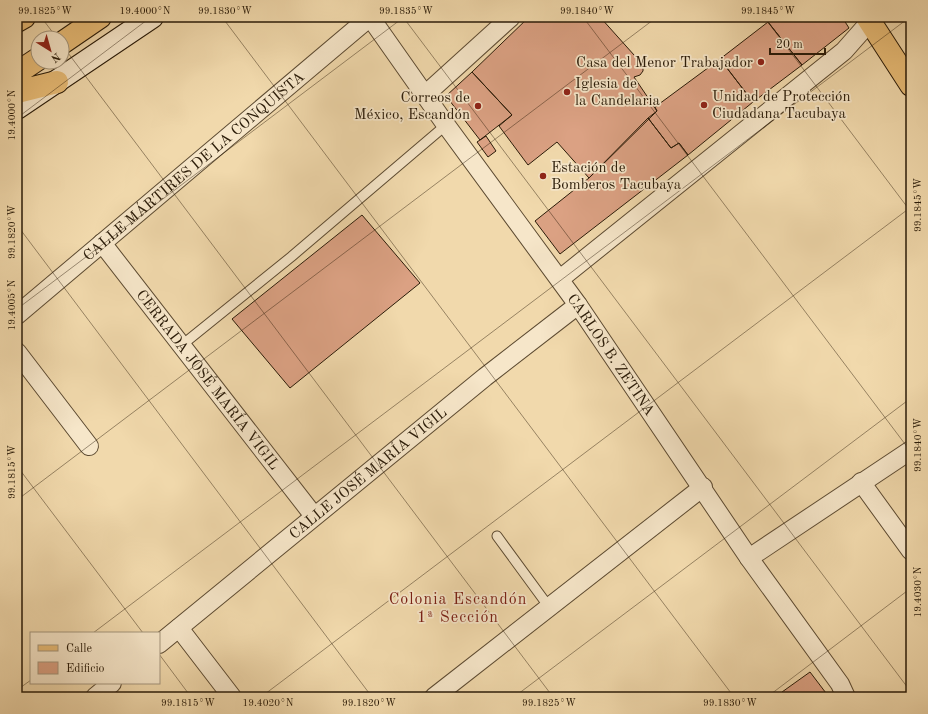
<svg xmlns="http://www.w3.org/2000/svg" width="928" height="714" font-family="'Old Standard TT',serif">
  <rect width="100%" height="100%" fill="#f1d9ac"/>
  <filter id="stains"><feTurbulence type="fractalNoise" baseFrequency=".005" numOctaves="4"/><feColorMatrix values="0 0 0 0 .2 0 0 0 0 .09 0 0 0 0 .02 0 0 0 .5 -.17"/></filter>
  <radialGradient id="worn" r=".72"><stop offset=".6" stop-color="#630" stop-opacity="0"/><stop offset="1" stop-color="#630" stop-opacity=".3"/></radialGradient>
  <path fill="#dba183" stroke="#2a1b08" d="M 529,17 L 600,17 L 643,65 L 643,71 L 640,75 L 634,77 L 657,111 L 589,178 L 557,142 L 528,165 L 499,126 L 512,115 L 472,72 Z
    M 775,17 L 842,17 L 849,28 L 802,65 L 768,22 Z
    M 768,22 L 802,65 L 753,102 L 720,59 Z
    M 720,59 L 753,102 L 688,155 L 679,143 L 671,148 L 648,118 L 657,111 L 655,107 Z
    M 472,72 L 512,115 L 480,140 L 446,96 Z
    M 648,118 L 671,148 L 679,143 L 688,155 L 560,254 L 535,221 L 589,178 Z
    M 486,136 L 496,151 L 488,157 L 477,142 Z
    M 362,215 L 420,283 L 290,388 L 232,319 Z
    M 810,672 L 829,697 L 785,697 L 782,692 Z"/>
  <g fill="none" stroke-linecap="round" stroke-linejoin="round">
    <defs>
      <path id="lane" d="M 182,345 L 291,257 L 446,125
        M 497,536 L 549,607"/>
      <g id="street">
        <path id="s1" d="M 370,17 L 446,125 L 578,305 L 749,558 L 840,684 L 846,697"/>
        <path d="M 425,95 L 511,17"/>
        <path id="s2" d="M 102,243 L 314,516"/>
        <path d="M 560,279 L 844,51 L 874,17"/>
        <path id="s3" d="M 17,315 L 370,17"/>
        <path d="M 17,352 L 89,446"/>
        <path d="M 861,482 L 911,551"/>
        <path d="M 749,558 L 911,450"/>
        <path d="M 179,628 L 232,697"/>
        <path id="s4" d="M 159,644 L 485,377 L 578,305"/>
        <path d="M 95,697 L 112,683"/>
        <path d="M 434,697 L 703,487"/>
      </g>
      <path id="secondary" d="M 17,108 L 152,17"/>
      <path id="primary" d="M 867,17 L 911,85"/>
      <path id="highway" d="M 17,21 L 24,17
        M 62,43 L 100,17
        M 17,73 L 38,59
        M 17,92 L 57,82"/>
    </defs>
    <use href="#lane" stroke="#5c4a31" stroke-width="11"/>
    <use href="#street" stroke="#5c4a31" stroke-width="20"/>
    <use href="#secondary" stroke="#2a1b08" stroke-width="24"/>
    <use href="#primary" stroke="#2a1b08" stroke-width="24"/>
    <use href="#highway" stroke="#2a1b08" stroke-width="24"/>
    <use href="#lane" stroke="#f6e6c9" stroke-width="9"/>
    <use href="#street" stroke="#f6e6c9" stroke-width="18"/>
    <use href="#secondary" stroke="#f6e6c9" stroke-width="22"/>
    <use href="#primary" stroke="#e8bc76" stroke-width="22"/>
    <use href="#highway" stroke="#e8bc76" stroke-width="22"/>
  </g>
  <path fill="none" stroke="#2a1b08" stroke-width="1" stroke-opacity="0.45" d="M 41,17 L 57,38M 222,17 L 734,697M 403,17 L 911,692M 583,17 L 911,452M 764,17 L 911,212M 62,45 L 553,697M 17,118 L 151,17M 17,225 L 372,697M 17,309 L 404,17M 17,466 L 143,633M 17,500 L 657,17M 93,633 L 910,17M 159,654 L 191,697M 17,690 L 31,680M 261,697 L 911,207M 514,697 L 911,398M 767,697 L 911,588"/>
  <g fill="#8f2418" stroke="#f6e6c9" stroke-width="1.5">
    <circle cx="761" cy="62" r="4"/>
    <circle cx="567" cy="92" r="4"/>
    <circle cx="704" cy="105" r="4"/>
    <circle cx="478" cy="106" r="4"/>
    <circle cx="543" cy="176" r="4"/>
  </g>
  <g text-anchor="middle" stroke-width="3.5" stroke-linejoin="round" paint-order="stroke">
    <g font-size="15" fill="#2a1b08" stroke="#f6e6c9" text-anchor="start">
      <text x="753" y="67" text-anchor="end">Casa del Menor Trabajador</text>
      <text x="575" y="88">Iglesia de<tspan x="575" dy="17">la Candelaria</tspan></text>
      <text x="712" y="101">Unidad de Protección<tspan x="712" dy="17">Ciudadana Tacubaya</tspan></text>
      <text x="470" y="102" text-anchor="end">Correos de<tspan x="470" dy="17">México, Escandón</tspan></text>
      <text x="551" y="172">Estación de<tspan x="551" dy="17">Bomberos Tacubaya</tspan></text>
    </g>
    <g font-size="15" fill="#2a1b08" stroke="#f6e6c9">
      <text dy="5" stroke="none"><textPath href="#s3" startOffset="231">CALLE MÁRTIRES DE LA CONQUISTA</textPath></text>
      <text dy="5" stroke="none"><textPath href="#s1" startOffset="415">CARLOS B. ZETINA</textPath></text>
      <text dy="5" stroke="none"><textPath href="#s2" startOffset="173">CERRADA JOSÉ MARÍA VIGIL</textPath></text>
      <text dy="5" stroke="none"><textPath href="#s4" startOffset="270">CALLE JOSÉ MARÍA VIGIL</textPath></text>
    </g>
    <g font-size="16" letter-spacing="1" fill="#7a1f14" stroke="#f6e6c9">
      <text x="458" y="604">Colonia Escandón<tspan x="458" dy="18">1ª Sección</tspan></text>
    </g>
  </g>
  <rect width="928" height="714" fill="none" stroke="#f1d9ac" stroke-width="44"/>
  <rect x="30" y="632" width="130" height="52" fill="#f6e6c9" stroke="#a4957c"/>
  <rect x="38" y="645" width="20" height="6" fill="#e8bc76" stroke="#a4957c"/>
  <text x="66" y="652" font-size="12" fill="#2a1b08">Calle</text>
  <rect x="38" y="662" width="20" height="12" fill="#dba183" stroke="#a4957c"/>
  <text x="66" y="672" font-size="12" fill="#2a1b08">Edificio</text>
  <g transform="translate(50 50) rotate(143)"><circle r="19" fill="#f6e6c9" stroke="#a4957c"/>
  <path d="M0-3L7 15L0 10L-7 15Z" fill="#8f2418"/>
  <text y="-6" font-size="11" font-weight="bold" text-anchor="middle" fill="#2a1b08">N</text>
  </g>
  <path d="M770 48v6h55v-6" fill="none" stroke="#2a1b08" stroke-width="2"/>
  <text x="776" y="48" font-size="12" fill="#2a1b08" stroke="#f6e6c9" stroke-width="3" paint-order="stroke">20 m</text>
  <rect x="22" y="22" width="884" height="670" fill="none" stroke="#2a1b08" stroke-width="1.5"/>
  <g font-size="10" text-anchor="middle" fill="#2a1b08">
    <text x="45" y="14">99.1825°W</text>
    <text x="145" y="14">19.4000°N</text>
    <text x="225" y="14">99.1830°W</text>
    <text x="406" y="14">99.1835°W</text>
    <text x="587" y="14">99.1840°W</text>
    <text x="768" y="14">99.1845°W</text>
    <text transform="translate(11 115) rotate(-90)" y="4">19.4000°N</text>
    <text transform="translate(917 205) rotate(-90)" y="4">99.1845°W</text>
    <text transform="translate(11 232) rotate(-90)" y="4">99.1820°W</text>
    <text transform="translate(11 305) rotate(-90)" y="4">19.4005°N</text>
    <text transform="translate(917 445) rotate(-90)" y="4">99.1840°W</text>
    <text transform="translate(11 472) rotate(-90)" y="4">99.1815°W</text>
    <text transform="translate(917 592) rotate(-90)" y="4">19.4030°N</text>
    <text x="188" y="706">99.1815°W</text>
    <text x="268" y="706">19.4020°N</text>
    <text x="369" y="706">99.1820°W</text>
    <text x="549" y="706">99.1825°W</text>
    <text x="730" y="706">99.1830°W</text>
  </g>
  <rect width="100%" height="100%" filter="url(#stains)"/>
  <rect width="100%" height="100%" fill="url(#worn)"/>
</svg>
